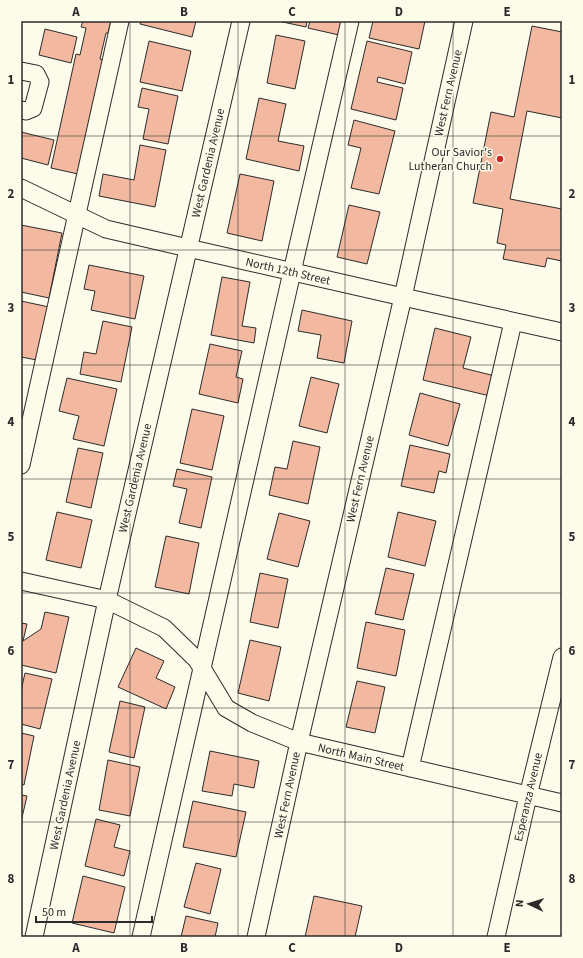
<svg xmlns="http://www.w3.org/2000/svg" width="583" height="958" font-family="'Source Sans 3',sans-serif">
  <rect width="100%" height="100%" fill="#fdfbea"/>
  <path fill="#f2b8a0" stroke="#2b2b2b" d="M 83,21 L 111,21 L 108,33 L 106,33 L 100,59 L 103,60 L 78,174 L 51,168 L 76,54 L 80,55 L 86,28 L 81,27 Z
    M 141,21 L 196,21 L 192,37 L 140,24 Z
    M 278,21 L 307,21 L 306,27 Z
    M 310,21 L 343,21 L 339,35 L 308,28 Z
    M 373,21 L 425,21 L 419,49 L 369,38 Z
    M 532,26 L 562,32 L 562,118 L 527,111 L 510,199 L 562,209 L 562,261 L 547,258 L 545,267 L 503,259 L 506,245 L 497,243 L 503,209 L 473,203 L 491,112 L 514,117 Z
    M 45,29 L 77,37 L 71,63 L 39,55 Z
    M 276,35 L 305,41 L 295,89 L 267,83 Z
    M 149,41 L 191,51 L 182,91 L 140,82 Z
    M 367,41 L 412,52 L 405,84 L 378,77 L 377,82 L 403,88 L 396,120 L 351,109 Z
    M 142,88 L 178,96 L 168,144 L 143,139 L 149,109 L 138,107 Z
    M 259,98 L 286,104 L 278,141 L 304,146 L 299,171 L 246,159 Z
    M 354,120 L 395,131 L 379,194 L 351,188 L 361,148 L 348,145 Z
    M 21,132 L 54,140 L 48,165 L 21,158 Z
    M 140,145 L 166,150 L 155,207 L 99,196 L 103,174 L 134,180 Z
    M 240,174 L 274,181 L 262,241 L 227,233 Z
    M 349,205 L 380,212 L 367,264 L 337,257 Z
    M 21,225 L 62,233 L 49,298 L 21,292 Z
    M 89,265 L 144,276 L 135,319 L 91,310 L 95,291 L 84,289 Z
    M 222,277 L 250,282 L 242,326 L 256,328 L 254,343 L 211,335 Z
    M 21,301 L 49,307 L 37,360 L 21,357 Z
    M 302,310 L 352,321 L 344,363 L 317,358 L 321,335 L 298,331 Z
    M 103,321 L 132,327 L 121,382 L 80,374 L 84,352 L 96,354 Z
    M 435,328 L 471,337 L 463,368 L 495,376 L 490,396 L 423,380 Z
    M 210,344 L 242,351 L 236,377 L 243,379 L 238,403 L 199,394 Z
    M 311,377 L 339,384 L 327,433 L 299,426 Z
    M 67,378 L 117,389 L 104,446 L 73,439 L 79,416 L 59,411 Z
    M 420,393 L 460,404 L 448,446 L 409,435 Z
    M 192,409 L 224,416 L 212,470 L 180,463 Z
    M 293,441 L 320,447 L 308,504 L 269,495 L 275,467 L 287,469 Z
    M 410,445 L 450,454 L 446,473 L 439,471 L 434,493 L 401,486 Z
    M 78,448 L 103,453 L 91,508 L 66,502 Z
    M 177,469 L 212,477 L 201,528 L 179,523 L 187,489 L 173,486 Z
    M 57,512 L 92,520 L 81,568 L 46,560 Z
    M 398,512 L 436,521 L 425,566 L 388,557 Z
    M 279,513 L 310,521 L 298,567 L 267,559 Z
    M 166,536 L 199,543 L 189,594 L 155,587 Z
    M 386,568 L 414,574 L 403,620 L 375,614 Z
    M 260,573 L 288,579 L 278,628 L 250,622 Z
    M 45,612 L 69,617 L 56,673 L 21,665 L 21,623 L 27,624 L 23,641 L 41,629 Z
    M 366,622 L 405,630 L 396,676 L 357,668 Z
    M 250,640 L 281,647 L 269,701 L 238,693 Z
    M 136,648 L 164,661 L 156,678 L 175,687 L 166,709 L 118,687 Z
    M 25,673 L 52,679 L 40,729 L 21,724 L 21,691 Z
    M 357,681 L 385,687 L 375,733 L 346,727 Z
    M 120,701 L 145,707 L 134,758 L 109,752 Z
    M 21,733 L 34,736 L 24,785 L 21,784 Z
    M 210,751 L 259,761 L 254,788 L 234,784 L 232,796 L 202,791 Z
    M 108,760 L 140,767 L 130,816 L 99,810 Z
    M 21,795 L 27,796 L 21,822 Z
    M 193,801 L 246,812 L 236,857 L 183,847 Z
    M 96,819 L 120,825 L 114,847 L 130,851 L 124,876 L 85,866 Z
    M 196,863 L 221,869 L 210,914 L 184,907 Z
    M 83,876 L 125,887 L 114,933 L 72,923 Z
    M 314,896 L 362,906 L 355,937 L 305,937 Z
    M 186,916 L 218,923 L 215,937 L 181,937 Z"/>
  <g fill="none" stroke-linecap="round" stroke-linejoin="round">
    <defs>
      <path id="minor" d="M 21,71 L 36,74 L 40,82 L 33,108 L 26,111 L 21,110
        M 21,188 L 106,229 L 188,248 L 403,297 L 562,332
        M 21,465 L 120,21
        M 21,581 L 107,600 L 164,628 L 197,660 L 226,708 L 252,723 L 299,742 L 562,803
        M 410,768 L 513,322
        M 34,937 L 107,600 L 241,21
        M 141,937 L 292,272 L 350,21
        M 256,937 L 299,742 L 403,297 L 464,21
        M 496,937 L 528,796 L 562,657"/>
    </defs>
    <use href="#minor" stroke="#2b2b2b" stroke-width="19"/>
    <use href="#minor" stroke="#fdfbea" stroke-width="17"/>
  </g>
  <path fill="none" stroke="#2b2b2b" stroke-width="1" stroke-opacity="0.55" d="M 130,21 L 130,937M 238,21 L 238,937M 345,21 L 345,937M 453,21 L 453,937M 21,136 L 562,136M 21,250 L 562,250M 21,365 L 562,365M 21,479 L 562,479M 21,593 L 562,593M 21,708 L 562,708M 21,822 L 562,822"/>
  <circle fill="#c62828" stroke="#fdfbea" stroke-width="1.5" cx="500" cy="159" r="4"/>
  <g text-anchor="middle" stroke-width="3" stroke-linejoin="round" paint-order="stroke">
    <g font-size="12" fill="#2b2b2b" stroke="#fdfbea">
      <text transform="translate(448 93) rotate(-77)" y="4">West Fern Avenue</text>
      <text transform="translate(208 163) rotate(-77)" y="4">West Gardenia Avenue</text>
      <text transform="translate(288 271) rotate(13)" y="4">North 12th Street</text>
      <text transform="translate(135 478) rotate(-77)" y="4">West Gardenia Avenue</text>
      <text transform="translate(360 479) rotate(-77)" y="4">West Fern Avenue</text>
      <text transform="translate(361 757) rotate(13)" y="4">North Main Street</text>
      <text transform="translate(65 795) rotate(-78)" y="4">West Gardenia Avenue</text>
      <text transform="translate(287 795) rotate(-78)" y="4">West Fern Avenue</text>
      <text transform="translate(528 797) rotate(-77)" y="4">Esperanza Avenue</text>
    </g>
    <g font-size="12" fill="#2b2b2b" stroke="#fdfbea" text-anchor="end">
      <text x="492" y="156">Our Savior's<tspan x="492" dy="14">Lutheran Church</tspan></text>
    </g>
  </g>
  <rect width="583" height="958" fill="none" stroke="#fdfbea" stroke-width="44"/>
  <g transform="translate(529 904) rotate(274)" stroke="#fdfbea" stroke-width="3" paint-order="stroke">
  <path d="M0-3L7 15L0 10L-7 15Z" fill="#2b2b2b"/>
  <text y="-6" font-size="11" font-weight="bold" text-anchor="middle" fill="#2b2b2b">N</text>
  </g>
  <path d="M36 916v6h116v-6" fill="none" stroke="#2b2b2b" stroke-width="2"/>
  <text x="42" y="916" font-size="12" fill="#2b2b2b" stroke="#fdfbea" stroke-width="3" paint-order="stroke">50 m</text>
  <rect x="22" y="22" width="539" height="914" fill="none" stroke="#2b2b2b" stroke-width="1.5"/>
  <g font-size="13" text-anchor="middle" font-weight="bold" fill="#2b2b2b">
    <text x="76" y="16">A</text>
    <text x="184" y="16">B</text>
    <text x="292" y="16">C</text>
    <text x="399" y="16">D</text>
    <text x="507" y="16">E</text>
    <text x="11" y="84">1</text>
    <text x="572" y="84">1</text>
    <text x="11" y="198">2</text>
    <text x="572" y="198">2</text>
    <text x="11" y="312">3</text>
    <text x="572" y="312">3</text>
    <text x="11" y="426">4</text>
    <text x="572" y="426">4</text>
    <text x="11" y="541">5</text>
    <text x="572" y="541">5</text>
    <text x="11" y="655">6</text>
    <text x="572" y="655">6</text>
    <text x="11" y="769">7</text>
    <text x="572" y="769">7</text>
    <text x="11" y="883">8</text>
    <text x="572" y="883">8</text>
    <text x="76" y="952">A</text>
    <text x="184" y="952">B</text>
    <text x="292" y="952">C</text>
    <text x="399" y="952">D</text>
    <text x="507" y="952">E</text>
  </g>
</svg>
